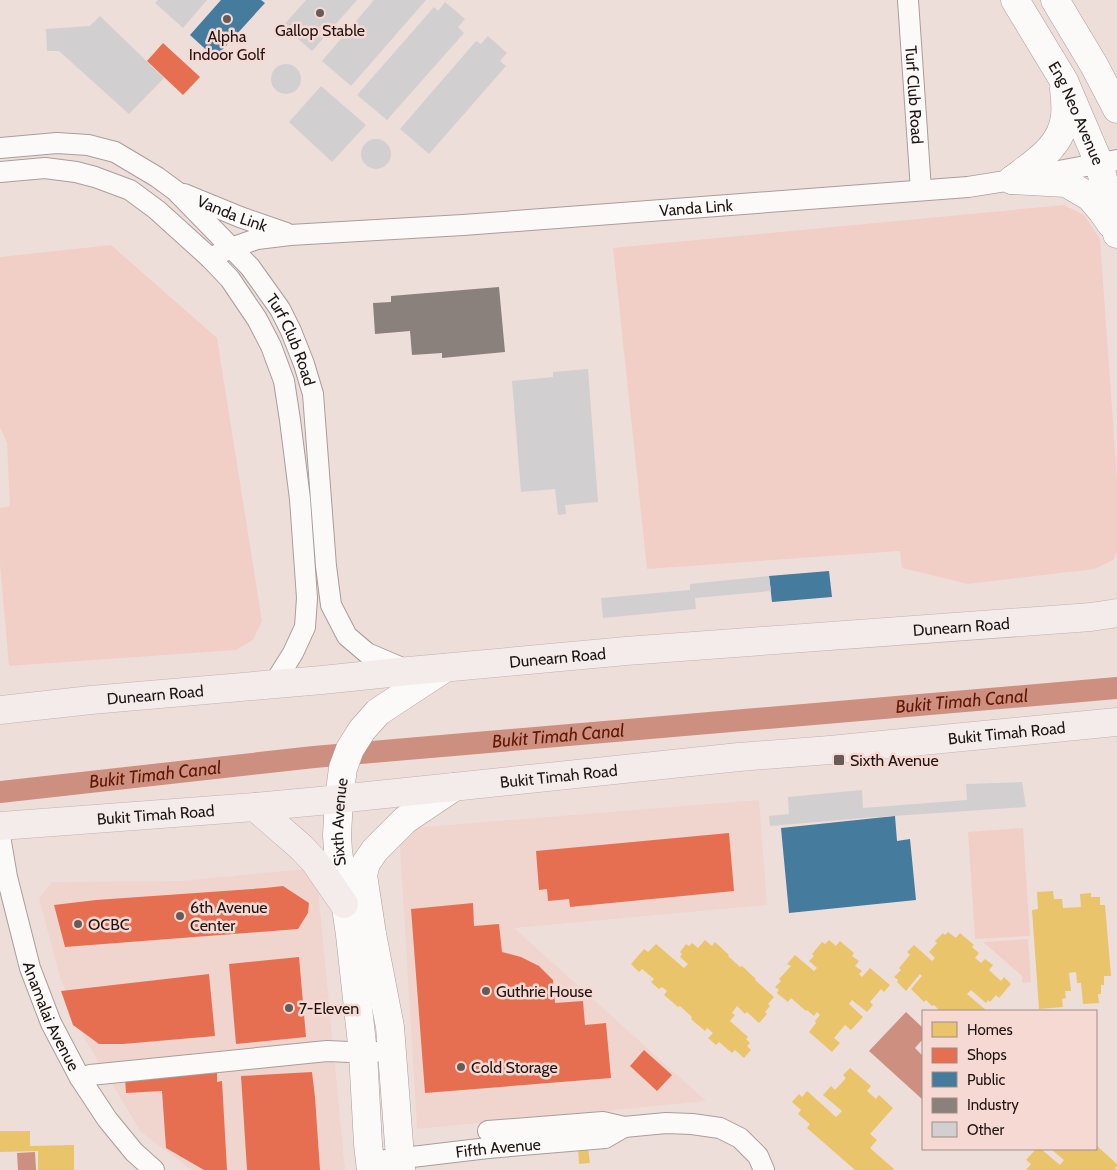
<svg xmlns="http://www.w3.org/2000/svg" width="1117" height="1170" font-family="Cabin,sans-serif">
  <rect width="100%" height="100%" fill="#eededa"/>
  <path fill="#f0d5ce" d="M 759,800 L 767,905 L 514,928 L 706,1101 L 417,1129 L 399,829 Z
    M 316,868 L 345,1170 L 192,1170 L 141,1132 L 83,1036 L 60,977 L 39,898 L 52,882 L 181,881 Z"/>
  <path fill="#f2cfc6" d="M 1064,205 L 1084,215 L 1100,239 L 1117,478 L 1117,552 L 1113,560 L 1095,569 L 968,584 L 902,568 L 900,551 L 647,569 L 613,248 Z
    M 111,245 L 217,338 L 262,621 L 253,640 L 236,650 L 9,666 L 0,564 L 0,508 L 10,506 L 7,443 L 0,427 L 0,257 Z
    M 1023,828 L 1030,936 L 975,939 L 968,832 Z
    M 1028,939 L 1031,982 L 1022,983 L 1022,976 L 983,942 Z"/>
  <path fill="#cd8f7f" d="M 906,1012 L 923,1028 L 923,1039 L 915,1048 L 923,1056 L 923,1100 L 869,1051 Z
    M 35,1152 L 36,1170 L 18,1170 L 17,1153 Z"/>
  <path fill="#e9c46a" d="M 1053,891 L 1054,899 L 1062,899 L 1063,908 L 1081,907 L 1080,894 L 1091,893 L 1091,897 L 1100,897 L 1100,905 L 1105,905 L 1111,976 L 1104,976 L 1104,985 L 1101,985 L 1101,994 L 1098,994 L 1099,1003 L 1083,1004 L 1081,983 L 1077,983 L 1076,972 L 1069,973 L 1071,991 L 1065,991 L 1066,998 L 1062,999 L 1063,1007 L 1039,1009 L 1032,910 L 1038,909 L 1037,892 Z
    M 948,932 L 956,938 L 960,933 L 974,945 L 972,947 L 979,953 L 975,958 L 981,963 L 985,959 L 993,965 L 989,970 L 1001,981 L 1004,977 L 1011,984 L 999,998 L 996,995 L 990,1002 L 988,1000 L 986,1003 L 971,990 L 967,994 L 987,1011 L 938,1011 L 939,1010 L 934,1005 L 932,1006 L 926,1000 L 924,1002 L 911,989 L 922,976 L 920,974 L 906,991 L 897,982 L 898,980 L 894,977 L 901,970 L 899,968 L 910,955 L 907,952 L 914,945 L 932,961 L 935,958 L 929,952 L 937,943 L 935,941 L 943,933 L 945,935 Z
    M 705,940 L 712,946 L 715,942 L 729,955 L 728,956 L 740,967 L 742,966 L 756,979 L 755,980 L 774,997 L 768,1004 L 770,1006 L 765,1012 L 767,1014 L 759,1023 L 747,1012 L 745,1014 L 737,1006 L 732,1013 L 735,1015 L 730,1021 L 748,1037 L 746,1039 L 750,1043 L 747,1046 L 751,1050 L 744,1058 L 735,1050 L 732,1053 L 719,1042 L 716,1045 L 708,1038 L 713,1033 L 707,1028 L 705,1031 L 691,1019 L 692,1017 L 680,1006 L 678,1007 L 664,995 L 667,991 L 662,987 L 659,989 L 651,982 L 654,979 L 642,969 L 639,972 L 631,964 L 644,949 L 648,952 L 656,944 L 684,968 L 688,964 L 680,957 L 682,954 L 680,952 L 686,944 L 689,946 L 692,943 L 698,948 Z
    M 829,940 L 836,946 L 840,941 L 854,953 L 852,956 L 859,961 L 855,966 L 862,971 L 859,974 L 862,977 L 870,968 L 890,985 L 884,992 L 881,989 L 870,1002 L 873,1005 L 867,1012 L 852,1000 L 849,1004 L 863,1017 L 851,1030 L 845,1025 L 834,1038 L 840,1043 L 832,1052 L 809,1032 L 816,1023 L 815,1021 L 820,1015 L 817,1012 L 814,1016 L 807,1010 L 806,1011 L 791,998 L 788,1002 L 777,993 L 779,990 L 775,987 L 781,981 L 779,979 L 791,966 L 787,964 L 795,955 L 814,971 L 817,968 L 809,961 L 814,956 L 812,954 L 822,942 L 825,944 Z
    M 850,1068 L 871,1086 L 867,1091 L 876,1099 L 879,1095 L 893,1108 L 870,1134 L 877,1140 L 870,1148 L 894,1169 L 893,1170 L 855,1170 L 807,1128 L 810,1124 L 798,1114 L 801,1110 L 792,1102 L 799,1094 L 802,1097 L 807,1091 L 836,1117 L 842,1111 L 823,1095 L 831,1086 L 835,1090 L 846,1078 L 843,1075 Z
    M 0,1131 L 30,1131 L 30,1146 L 74,1145 L 74,1170 L 38,1170 L 38,1151 L 0,1152 Z
    M 1097,1146 L 1117,1164 L 1117,1166 L 1115,1168 L 1117,1170 L 1026,1170 L 1031,1164 L 1026,1160 L 1036,1149 L 1041,1149 L 1060,1165 L 1064,1160 L 1051,1149 L 1089,1149 L 1092,1151 L 1094,1149 L 1096,1149 Z
    M 588,1147 L 590,1163 L 579,1164 L 578,1148 Z"/>
  <path fill="#e76f51" d="M 163,43 L 200,77 L 183,95 L 147,61 Z
    M 729,833 L 734,891 L 570,907 L 569,899 L 548,901 L 547,889 L 539,890 L 536,851 Z
    M 283,886 L 309,903 L 308,913 L 298,929 L 65,947 L 54,905 L 96,900 L 265,888 Z
    M 473,903 L 474,926 L 499,924 L 502,952 L 521,957 L 539,966 L 553,980 L 555,1003 L 583,1001 L 585,1025 L 606,1023 L 611,1078 L 425,1093 L 411,909 Z
    M 299,957 L 306,1037 L 236,1044 L 229,964 Z
    M 209,974 L 215,1036 L 123,1044 L 99,1044 L 73,1025 L 61,991 Z
    M 644,1050 L 672,1075 L 657,1091 L 630,1066 Z
    M 312,1072 L 315,1097 L 320,1170 L 247,1170 L 241,1076 Z
    M 217,1073 L 217,1082 L 222,1081 L 227,1170 L 204,1170 L 166,1148 L 162,1091 L 126,1093 L 125,1078 Z"/>
  <path fill="#457b9d" d="M 221,0 L 261,0 L 265,3 L 215,58 L 190,35 Z
    M 829,571 L 832,597 L 772,602 L 769,576 Z
    M 895,816 L 897,841 L 910,839 L 916,900 L 789,913 L 781,828 Z"/>
  <path fill="#8a817c" d="M 499,287 L 505,352 L 442,358 L 442,353 L 412,355 L 410,331 L 375,334 L 373,303 L 391,302 L 391,296 Z"/>
  <g fill="none" stroke-linecap="round" stroke-linejoin="round">
    <path stroke="#cd8f7f" stroke-width="22" id="s1" d="M 0,792 L 314,757 L 1117,688"/>
  </g>
  <path fill="#d2cfd0" d="M 158,0 L 207,0 L 183,28 L 155,3 Z
    M 306,0 L 357,0 L 312,51 L 283,26 Z
    M 374,0 L 426,0 L 351,86 L 322,61 Z
    M 445,2 L 465,19 L 458,27 L 464,33 L 387,120 L 357,95 L 434,7 L 438,11 Z
    M 100,16 L 164,78 L 129,114 L 59,51 L 47,51 L 46,29 L 90,26 Z
    M 488,36 L 507,53 L 500,61 L 506,66 L 429,154 L 400,129 L 476,41 L 481,44 Z
    M271 79a15 15 0 1 1 30 0a15 15 0 1 1-30 0Z
    M 321,86 L 366,125 L 332,162 L 289,122 Z
    M361 154a15 15 0 1 1 30 0a15 15 0 1 1-30 0Z
    M 588,369 L 598,502 L 565,505 L 566,514 L 558,515 L 555,489 L 521,492 L 512,381 L 553,377 L 553,372 Z
    M 769,576 L 771,591 L 695,598 L 696,609 L 603,618 L 601,598 L 690,590 L 690,584 Z
    M 1022,782 L 1026,807 L 864,818 L 770,826 L 769,816 L 789,814 L 788,797 L 862,790 L 863,808 L 967,800 L 966,784 Z"/>
  <g fill="none" stroke-linecap="round" stroke-linejoin="round">
    <defs>
      <g id="minor">
        <path id="s2" d="M 908,0 L 921,190"/>
        <path id="s3" d="M 0,148 L 57,143 L 88,145 L 115,152 L 157,177 L 176,191 L 250,267 L 280,309 L 291,331 L 304,364 L 313,394 L 326,566 L 331,605 L 347,636 L 367,653 L 407,670"/>
        <path d="M 0,172 L 45,168 L 76,172 L 95,177 L 130,190 L 157,210 L 210,258 L 230,279 L 257,319 L 271,346 L 284,381 L 290,420 L 300,499 L 307,598 L 305,627 L 293,653 L 273,685"/>
        <path id="s4" d="M 184,194 L 240,217 L 286,233"/>
        <path id="s5" d="M 210,258 L 231,248 L 257,239 L 290,235 L 463,225 L 968,187 L 1012,180 L 1117,160"/>
        <path id="s6" d="M 0,836 L 7,877 L 30,968 L 51,1023 L 80,1078 L 107,1119 L 134,1152 L 154,1170"/>
        <path d="M 80,1078 L 90,1075 L 327,1051 L 350,1052 L 376,1052"/>
        <path d="M 488,1131 L 603,1122 L 624,1127 L 666,1123 L 692,1124 L 720,1128 L 740,1138 L 758,1156 L 764,1170"/>
        <path id="s7" d="M 370,1162 L 488,1148 L 605,1138 L 624,1127"/>
      </g>
      <g id="secondary">
        <path id="s8" d="M 1015,0 L 1064,81 L 1099,163 L 1117,234"/>
        <path d="M 1055,0 L 1094,65 L 1117,109"/>
        <path d="M 1012,180 L 1066,183 L 1090,197 L 1102,211 L 1111,224"/>
        <path d="M 1012,180 C 1034,163 1062,147 1065,116 C 1066,107 1065,97 1064,89"/>
        <path id="s9" d="M 371,1170 L 368,1144 L 363,1053 L 350,935 L 338,851 L 337,835 L 339,799 L 343,768 L 350,749 L 362,730 L 378,712 L 445,668"/>
        <path d="M 401,1170 L 390,1027 L 372,934 L 363,875 L 366,863 L 375,850 L 405,820 L 454,787"/>
      </g>
      <g id="trunk">
        <path id="s10" d="M 0,710 L 91,700 L 322,680 L 409,671 L 626,651 L 1091,617 L 1117,613"/>
        <path d="M 255,807 L 302,848 L 315,862 L 344,904"/>
        <path id="s11" d="M 0,826 L 255,807 L 319,801 L 739,757 L 830,750 L 1117,722"/>
      </g>
    </defs>
    <use href="#minor" stroke="#a99d9a" stroke-width="22"/>
    <use href="#secondary" stroke="#a99d9a" stroke-width="29"/>
    <use href="#trunk" stroke="#c0b1ad" stroke-width="29"/>
    <use href="#minor" stroke="#fcfaf9" stroke-width="20"/>
    <use href="#secondary" stroke="#fcfaf9" stroke-width="28"/>
    <use href="#trunk" stroke="#f4ecea" stroke-width="28"/>
  </g>
  <g fill="#675b58" stroke="#f6d9d2" stroke-width="2">
    <circle cx="320" cy="13" r="5"/>
    <circle cx="227" cy="19" r="5"/>
    <rect x="833" y="754" width="12" height="12" rx="2.5"/>
    <circle cx="180" cy="916" r="5"/>
    <circle cx="78" cy="924" r="5"/>
    <circle cx="486" cy="991" r="5"/>
    <circle cx="289" cy="1008" r="5"/>
    <circle cx="461" cy="1067" r="5"/>
  </g>
  <g text-anchor="middle" stroke-width="5" stroke-linejoin="round" paint-order="stroke">
    <g font-size="16" fill="#1e1512" stroke="#f6d9d2" text-anchor="start">
      <text x="320" y="36" text-anchor="middle">Gallop Stable</text>
      <text x="227" y="42" text-anchor="middle">Alpha<tspan x="227" dy="18">Indoor Golf</tspan></text>
      <text x="850" y="766">Sixth Avenue</text>
      <text x="190" y="913">6th Avenue<tspan x="190" dy="18">Center</tspan></text>
      <text x="88" y="930">OCBC</text>
      <text x="496" y="997">Guthrie House</text>
      <text x="299" y="1014">7-Eleven</text>
      <text x="471" y="1073">Cold Storage</text>
    </g>
    <g font-size="16" fill="#1e1512" stroke="#f6d9d2">
      <text dy="6" stroke="none"><textPath href="#s2" startOffset="95">Turf Club Road</textPath></text>
      <text dy="6" stroke="none"><textPath href="#s8" startOffset="129">Eng Neo Avenue</textPath></text>
      <text dy="6" stroke="none"><textPath href="#s5" startOffset="491">Vanda Link</textPath></text>
      <text dy="6" stroke="none"><textPath href="#s4" startOffset="52">Vanda Link</textPath></text>
      <text dy="6" stroke="none"><textPath href="#s3" startOffset="379">Turf Club Road</textPath></text>
      <text dy="6" stroke="none"><textPath href="#s10" startOffset="965">Dunearn Road</textPath></text>
      <text dy="6" stroke="none"><textPath href="#s10" startOffset="560">Dunearn Road</textPath></text>
      <text dy="6" stroke="none"><textPath href="#s10" startOffset="156">Dunearn Road</textPath></text>
      <text dy="6" stroke="none"><textPath href="#s11" startOffset="1011">Bukit Timah Road</textPath></text>
      <text dy="6" stroke="none"><textPath href="#s11" startOffset="561">Bukit Timah Road</textPath></text>
      <text dy="6" stroke="none"><textPath href="#s11" startOffset="156">Bukit Timah Road</textPath></text>
      <text dy="6" stroke="none"><textPath href="#s9" startOffset="350">Sixth Avenue</textPath></text>
      <text dy="6" stroke="none"><textPath href="#s6" startOffset="188">Anamalai Avenue</textPath></text>
      <text dy="6" stroke="none"><textPath href="#s7" startOffset="129">Fifth Avenue</textPath></text>
    </g>
    <g font-size="18" font-style="italic" fill="#611602" stroke="#f6d9d2">
      <text dy="6" stroke="none"><textPath href="#s1" startOffset="966">Bukit Timah Canal</textPath></text>
      <text dy="6" stroke="none"><textPath href="#s1" startOffset="561">Bukit Timah Canal</textPath></text>
      <text dy="6" stroke="none"><textPath href="#s1" startOffset="156">Bukit Timah Canal</textPath></text>
    </g>
  </g>
  <rect x="922" y="1010" width="175" height="140" fill="#f6d9d2" stroke="#a08b85"/>
  <rect x="932" y="1022" width="25" height="15" fill="#e9c46a" stroke="#a08b85"/>
  <text x="967" y="1035" font-size="15" fill="#1e1512">Homes</text>
  <rect x="932" y="1048" width="25" height="15" fill="#e76f51" stroke="#a08b85"/>
  <text x="967" y="1060" font-size="15" fill="#1e1512">Shops</text>
  <rect x="932" y="1072" width="25" height="15" fill="#457b9d" stroke="#a08b85"/>
  <text x="967" y="1085" font-size="15" fill="#1e1512">Public</text>
  <rect x="932" y="1098" width="25" height="15" fill="#8a817c" stroke="#a08b85"/>
  <text x="967" y="1110" font-size="15" fill="#1e1512">Industry</text>
  <rect x="932" y="1122" width="25" height="15" fill="#d2cfd0" stroke="#a08b85"/>
  <text x="967" y="1135" font-size="15" fill="#1e1512">Other</text>
</svg>
